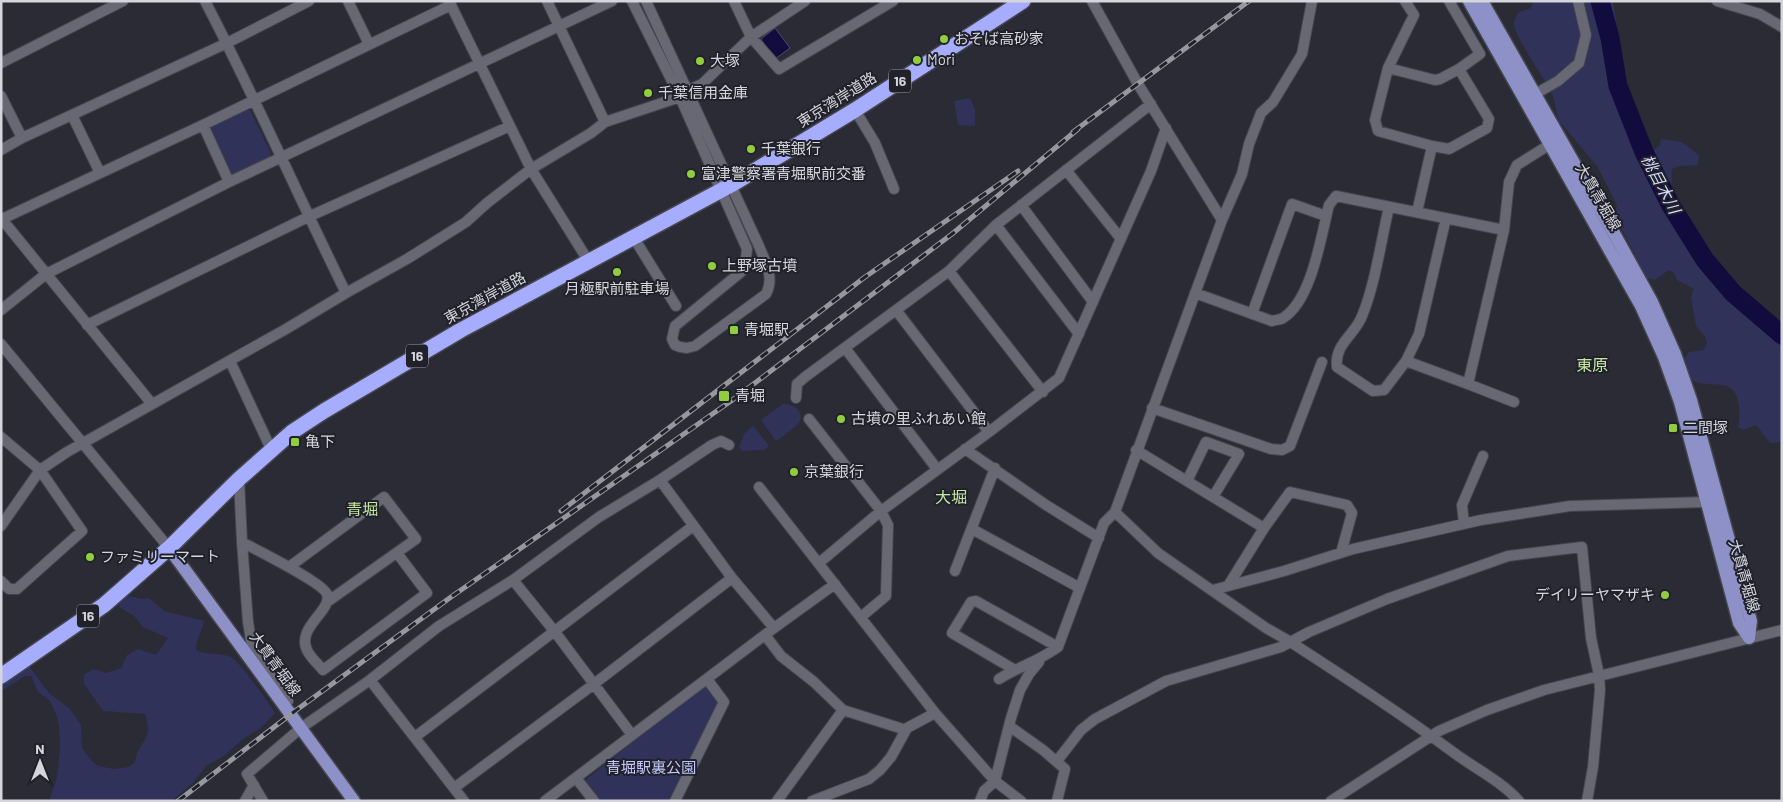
<svg xmlns="http://www.w3.org/2000/svg" width="1783" height="802" font-family="Barlow,'Noto Sans JP',sans-serif">
  <rect width="100%" height="100%" fill="#2a2b35"/>
  <path fill="#303259" d="M 1533,1 L 1613,1 L 1624,82 L 1630,103 L 1645,139 L 1654,150 L 1660,145 L 1661,139 L 1682,142 L 1699,155 L 1698,165 L 1680,166 L 1672,169 L 1671,191 L 1682,216 L 1681,228 L 1688,242 L 1708,265 L 1721,270 L 1759,310 L 1775,332 L 1782,338 L 1782,442 L 1770,443 L 1756,425 L 1743,430 L 1738,427 C 1741,413 1741,387 1722,385 C 1709,383 1704,386 1691,380 L 1685,358 L 1689,352 L 1704,350 L 1707,342 L 1704,335 L 1696,326 L 1691,297 L 1694,289 L 1677,280 L 1674,273 L 1669,270 L 1655,280 L 1647,278 L 1614,214 L 1617,205 L 1597,166 L 1560,122 C 1555,112 1556,102 1551,92 C 1544,77 1514,37 1514,23 C 1514,20 1517,15 1519,12 L 1531,8 Z
    M 970,98 L 975,109 L 975,126 L 958,125 L 954,101 Z
    M 246,108 L 250,110 L 271,153 L 269,158 L 234,174 L 229,172 L 209,129 L 210,125 Z
    M 783,404 C 795,403 807,414 797,425 C 791,431 783,436 776,441 L 761,420 Z
    M 753,425 L 769,446 L 764,450 L 742,451 L 739,447 L 744,434 Z
    M 121,595 L 144,599 L 149,598 L 164,611 L 204,621 C 202,633 196,638 196,650 C 207,656 219,652 231,657 C 240,662 269,703 275,713 L 262,727 L 243,739 L 224,756 L 206,766 L 192,784 L 171,801 L 49,801 L 57,777 L 60,749 L 59,725 L 56,714 L 50,701 L 38,692 L 31,676 L 25,676 L 5,689 L 1,689 L 1,679 L 26,662 L 49,693 L 69,708 L 81,725 L 82,748 L 90,759 L 98,766 L 114,769 L 129,767 L 135,762 C 139,738 154,742 145,714 L 103,711 L 84,684 L 84,674 L 94,669 L 106,673 L 121,668 L 127,655 L 138,649 L 156,655 L 168,638 L 143,627 L 134,616 L 119,607 Z
    M 706,683 L 721,703 L 671,801 L 598,801 L 583,782 Z"/>
  <path fill="#110b3e" stroke="#4c486e" d="M 775,28 L 790,48 L 775,59 L 761,39 Z"/>
  <g fill="none" stroke-linecap="round" stroke-linejoin="round">
    <path stroke="#110b3e" stroke-width="19" d="M 1600,1 L 1610,38 L 1618,86 L 1644,152 L 1670,204 L 1705,260 L 1733,293 L 1782,335"/>
    <defs>
      <path id="minor" d="M 205,1 C 255,97 298,196 346,293
        M 348,1 L 369,44
        M 449,1 L 531,169 L 589,262
        M 547,1 L 605,122
        M 632,1 L 680,97 L 747,249 L 745,266 L 741,272 L 675,326 L 672,339 L 675,345 L 680,347 L 687,348 L 695,346 L 766,294 C 775,277 765,262 759,246 L 646,1
        M 734,1 L 751,37 L 779,69 L 893,1
        M 1092,1 L 1138,84 L 1222,220
        M 1405,1 L 1414,15 L 1388,68 L 1375,120 L 1378,131 L 1432,146
        M 1449,1 L 1480,54 L 1459,69
        M 1717,1 L 1760,14 L 1782,27
        M 1,63 L 123,1
        M 1388,68 L 1435,80 L 1440,79 L 1459,69 L 1489,119 L 1487,128 L 1449,149 L 1432,146 L 1417,212
        M 688,90 L 702,84 L 751,37 L 805,1
        M 1,96 L 22,138
        M 1530,97 L 1558,81 L 1579,63 L 1586,35 L 1578,1
        M 855,110 L 875,143 L 894,189
        M 72,115 L 100,173
        M 203,125 L 229,182
        M 1,150 L 22,138 L 227,43 L 309,1
        M 1066,170 L 1121,239
        M 1021,205 L 1093,302
        M 1389,207 C 1381,241 1375,285 1362,316 C 1355,335 1334,344 1337,367 L 1373,391 L 1384,390 L 1406,361 L 1419,334 L 1446,218
        M 1,218 L 152,404
        M 2,219 L 203,125 L 451,5
        M 996,225 L 1079,334
        M 634,238 L 676,306
        M 949,271 L 1043,392
        M 1195,293 L 1272,321 C 1275,320 1280,320 1283,318 C 1312,300 1321,236 1329,205 L 1336,196 L 1504,230
        M 1,310 L 46,274 L 229,182 L 612,1
        M 896,310 L 989,432
        M 1252,314 L 1292,204 L 1326,216
        M 87,325 L 308,217 L 510,126
        M 1,344 L 169,548
        M 845,348 L 937,469
        M 230,361 L 271,449
        M 1406,361 L 1468,384 L 1504,230 L 1509,182 L 1517,165 L 1549,145
        M 1468,384 L 1514,402
        M 796,398 L 797,384 L 805,377 L 949,271 L 996,225 L 1151,104
        M 1152,408 L 1271,449 L 1282,450 L 1290,446 L 1322,362
        M 809,419 L 881,511 L 888,525 L 886,596 L 861,617
        M 1,437 L 40,470 L 82,531 L 17,589 L 9,589 L 1,581
        M 965,449 L 1046,505 L 1099,538
        M 1136,450 L 1264,528
        M 239,479 L 242,542 L 248,622 L 252,647 L 288,701
        M 660,480 L 732,578 L 774,628
        M 1187,481 L 1206,442 L 1239,454 L 1213,497
        M 759,487 L 935,713 L 995,781 L 1021,801
        M 1115,512 L 1158,553 L 1266,628 L 1289,641 C 1346,678 1403,715 1457,755 C 1478,770 1502,782 1519,801
        M 1464,524 L 1462,505 L 1483,456
        M 1,526 L 40,470 L 67,452 L 286,329 L 346,293 L 407,259 L 466,222 L 487,203 L 531,169 L 591,133 L 605,122 L 680,97
        M 972,529 L 1080,588
        M 242,542 C 256,550 322,582 327,594 C 333,611 294,628 308,652 C 312,659 318,664 323,670 L 427,593 L 397,553
        M 819,563 L 881,511 L 989,432 L 1059,378 L 1151,171 L 1166,128
        M 289,567 L 384,497 L 416,539 L 327,602
        M 955,571 L 995,468
        M 513,580 L 555,632 L 632,735
        M 1228,586 L 1264,528 L 1290,492 L 1347,505 L 1352,513 L 1341,553
        M 1213,590 L 1284,571 L 1353,549 L 1481,520 L 1570,506 L 1706,502
        M 765,635 L 781,656 L 814,682 L 843,710 L 906,730
        M 1015,670 L 952,633 L 971,602 L 976,601 L 1058,647
        M 999,679 C 1018,667 1039,661 1058,647 L 1104,523 L 1115,512 L 1222,220 L 1242,174 L 1249,144 L 1261,113 L 1273,102 L 1302,54 L 1312,1
        M 370,680 L 464,801
        M 1009,726 L 1043,750 L 1065,769 L 1057,801
        M 415,737 L 693,526
        M 1057,761 L 1081,730 L 1095,719 L 1166,681 L 1281,647 L 1309,632 L 1387,599 L 1508,556 L 1582,547 L 1591,638 L 1599,675 L 1600,690 L 1593,767 L 1587,801
        M 576,778 L 594,801
        M 454,788 L 594,684 L 732,578
        M 245,801 L 254,785
        M 263,801 L 247,774 L 301,728 L 370,680 L 439,626 L 513,580 L 599,517 L 660,480 L 712,445 L 721,441 L 729,445
        M 545,801 L 774,628 L 835,584
        M 675,801 L 724,702 L 707,679
        M 777,801 L 843,710
        M 812,801 L 869,779 L 880,770 L 891,757 L 907,728 L 935,713
        M 980,801 L 984,791 L 995,781 L 1011,718 L 1020,690 L 1029,674 L 1039,662
        M 1331,801 L 1439,731 L 1487,710 L 1544,690 L 1782,630"/>
      <path id="major" d="M 1469,1 L 1641,306 L 1664,357 L 1680,402 L 1739,623 L 1749,638
        M 1482,1 L 1615,235 L 1652,302 L 1675,354 L 1691,400 L 1751,621 L 1749,638
        M 169,548 L 354,801"/>
      <path id="highway" d="M 1,676 L 104,605 L 169,548 L 239,479 L 292,432 L 324,411 L 461,330 L 731,185 L 855,110 L 1023,1"/>
    </defs>
    <use href="#minor" stroke="#45464e" stroke-width="12"/>
    <use href="#major" stroke="#45464e" stroke-width="15"/>
    <use href="#highway" stroke="#45464e" stroke-width="18"/>
    <use href="#minor" stroke="#676874" stroke-width="10"/>
    <use href="#major" stroke="#8d91c7" stroke-width="12"/>
    <use href="#highway" stroke="#a6adfe" stroke-width="15"/>
    <defs>
      <path id="rail" d="M 1073,132 L 1249,1
        M 561,511 L 865,277 L 1018,171
        M 178,801 L 291,714 L 451,597 L 731,401 L 952,234 L 1078,129"/>
    </defs>
    <use href="#rail" stroke="#96979f" stroke-width="5"/>
    <use href="#rail" stroke="#20212b" stroke-width="3" stroke-dasharray="9" stroke-linecap="butt"/>
  </g>
  <g fill="#91cd3f" stroke="#20212b" stroke-width="2">
    <circle cx="944" cy="39" r="5"/>
    <circle cx="917" cy="60" r="5"/>
    <circle cx="700" cy="61" r="5"/>
    <circle cx="648" cy="93" r="5"/>
    <circle cx="751" cy="149" r="5"/>
    <circle cx="691" cy="174" r="5"/>
    <circle cx="712" cy="266" r="5"/>
    <circle cx="617" cy="272" r="5"/>
    <rect x="729" y="325" width="10" height="10" rx="2.5"/>
    <rect x="718" y="390" width="12" height="12" rx="2.5"/>
    <circle cx="841" cy="419" r="5"/>
    <rect x="1668" y="423" width="10" height="10" rx="2.5"/>
    <rect x="290" y="437" width="10" height="10" rx="2.5"/>
    <circle cx="794" cy="472" r="5"/>
    <circle cx="90" cy="557" r="5"/>
    <circle cx="1665" cy="595" r="5"/>
  </g>
  <g text-anchor="middle" stroke-width="4" stroke-linejoin="round" paint-order="stroke">
    <g fill="#20212b" stroke="#9fa0a8" stroke-width="1">
      <rect x="889" y="69.5" width="22" height="23" rx="4"/>
      <rect x="406" y="344.5" width="22" height="23" rx="4"/>
      <rect x="77" y="604.5" width="22" height="23" rx="4"/>
    </g>
    <g font-size="14" font-weight="bold" fill="#d5d6dd">
      <text x="900" y="86">16</text>
      <text x="417" y="361">16</text>
      <text x="88" y="621">16</text>
    </g>
    <g font-size="15" fill="#d5d6dd" stroke="#20212b" text-anchor="start">
      <text x="954" y="44">おそば高砂家</text>
      <text x="927" y="65">Mori</text>
      <text x="710" y="66">大塚</text>
      <text x="658" y="98">千葉信用金庫</text>
      <text x="761" y="154">千葉銀行</text>
      <text x="701" y="179">富津警察署青堀駅前交番</text>
      <text x="722" y="271">上野塚古墳</text>
      <text x="617" y="294" text-anchor="middle">月極駅前駐車場</text>
      <text x="744" y="335">青堀駅</text>
      <text x="735" y="401">青堀</text>
      <text x="851" y="424">古墳の里ふれあい館</text>
      <text x="1683" y="433">二間塚</text>
      <text x="305" y="447">亀下</text>
      <text x="804" y="477">京葉銀行</text>
      <text x="100" y="562">ファミリーマート</text>
      <text x="1655" y="600" text-anchor="end">デイリーヤマザキ</text>
    </g>
    <g font-size="15" fill="#d5d6dd" stroke="#20212b">
      <text transform="translate(837 100) rotate(-32)" y="5">東京湾岸道路</text>
      <text transform="translate(1598 197) rotate(60)" y="5">大貫青堀線</text>
      <text transform="translate(485 298) rotate(-29)" y="5">東京湾岸道路</text>
      <text transform="translate(1744 576) rotate(74)" y="5">大貫青堀線</text>
      <text transform="translate(275 664) rotate(54)" y="5">大貫青堀線</text>
    </g>
    <g font-size="15" fill="#c3c9fe" stroke="#20212b">
      <text x="651" y="773">青堀駅裏公園</text>
    </g>
    <g font-size="16" font-style="italic" fill="#d2d7fa" stroke="#20212b">
      <text transform="translate(1661 184) rotate(62)" y="6">桃目木川</text>
    </g>
    <g font-size="16" fill="#c3e59f" stroke="#20212b">
      <text x="1592" y="371">東原</text>
      <text x="951" y="503">大堀</text>
      <text x="362" y="515">青堀</text>
    </g>
  </g>
  <rect width="1783" height="802" fill="none" stroke="#d5d6dd" stroke-width="5"/>
  <g transform="translate(40 762)" stroke="#20212b" stroke-width="4" paint-order="stroke">
  <path d="M0-4L9 19L0 12L-9 19Z" fill="#d5d6dd"/>
  <text y="-8" font-size="14" font-weight="bold" text-anchor="middle" fill="#d5d6dd">N</text>
  </g>
</svg>
